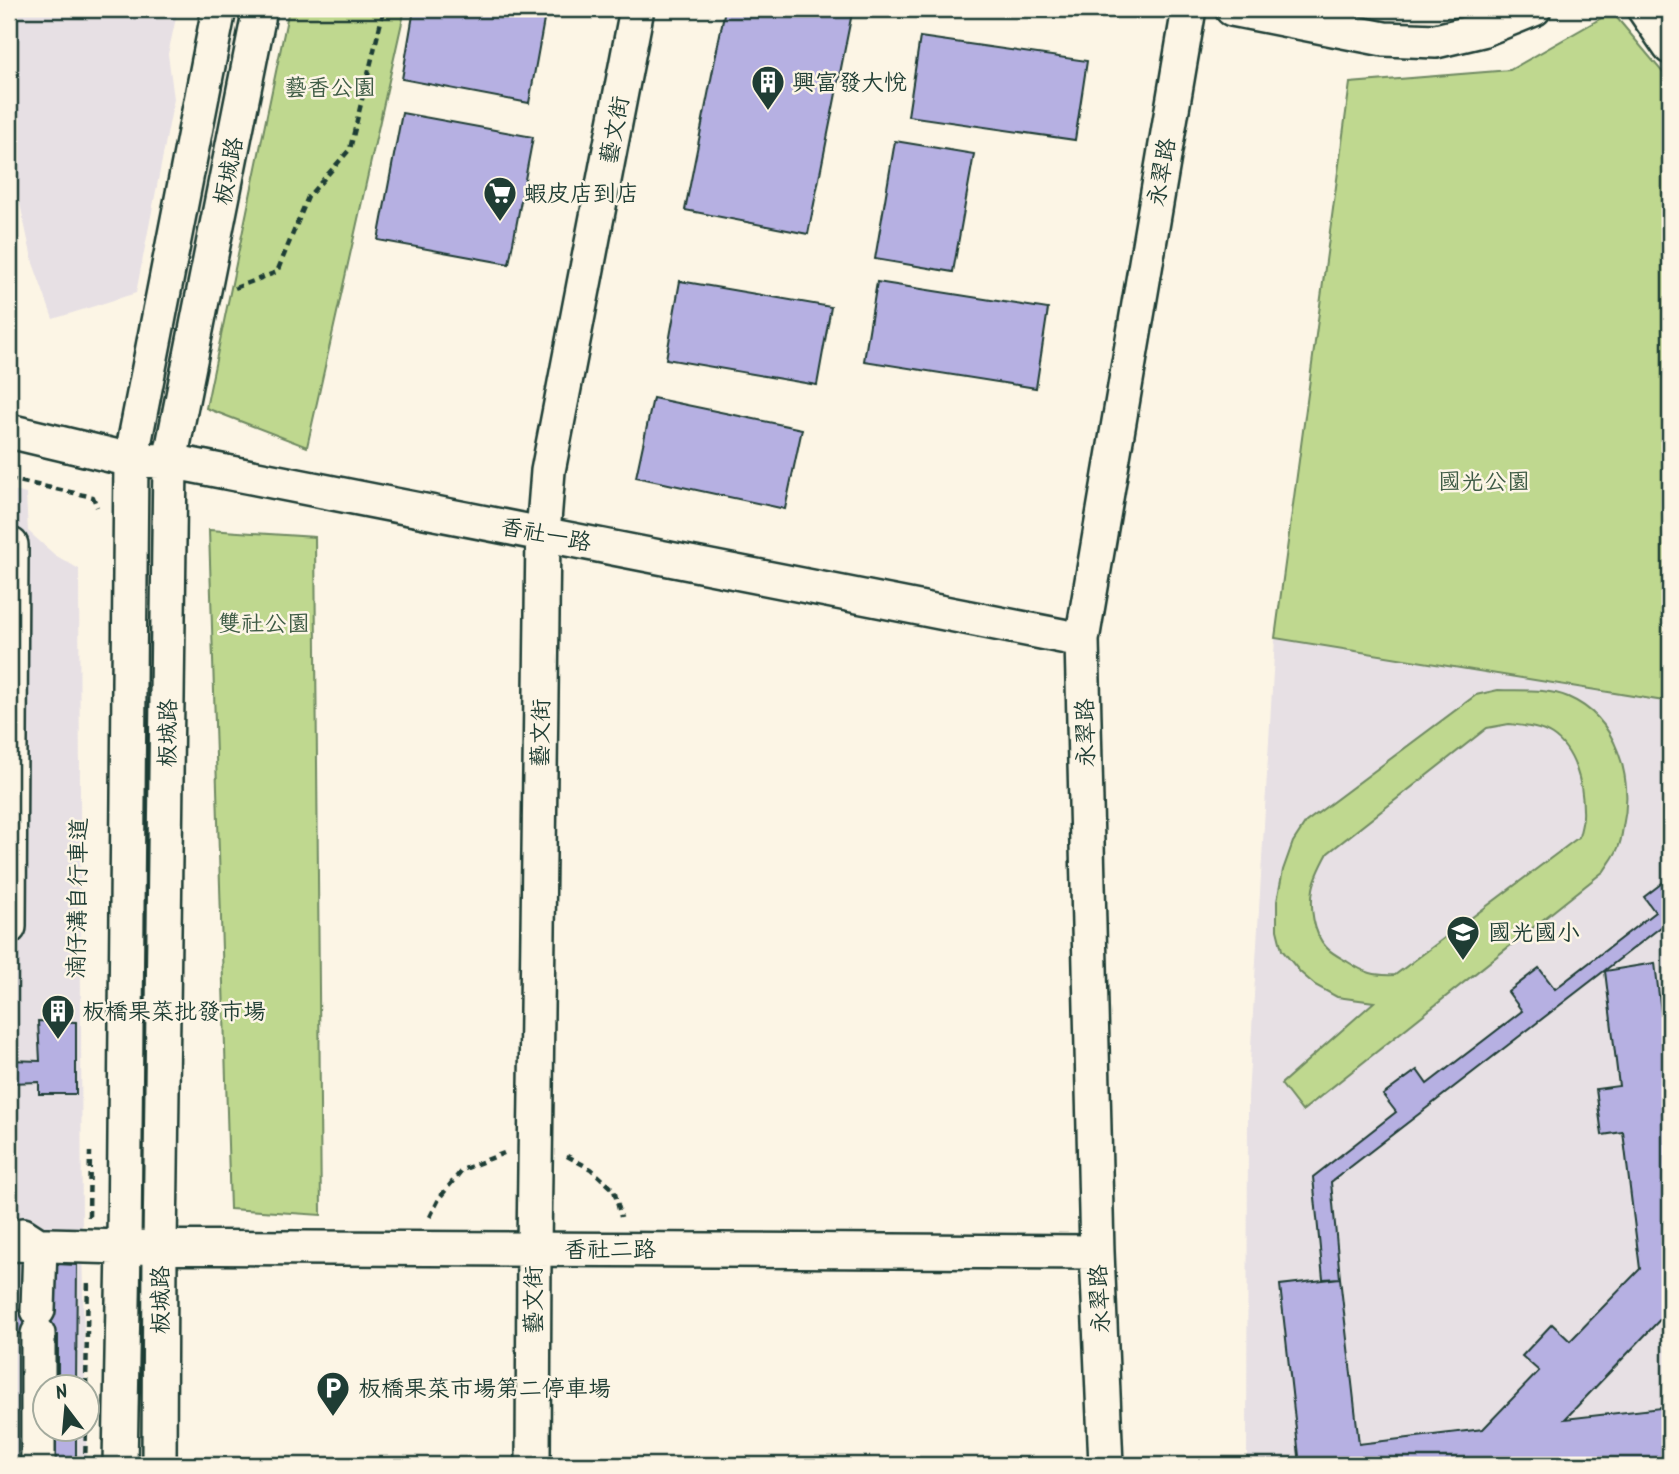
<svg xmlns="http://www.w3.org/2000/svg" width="1679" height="1474" font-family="Kalam,'LXGW WenKai TC',sans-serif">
  <rect width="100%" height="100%" fill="#fcf5e5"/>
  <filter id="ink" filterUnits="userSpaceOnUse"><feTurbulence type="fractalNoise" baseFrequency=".0143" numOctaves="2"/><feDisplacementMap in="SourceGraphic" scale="14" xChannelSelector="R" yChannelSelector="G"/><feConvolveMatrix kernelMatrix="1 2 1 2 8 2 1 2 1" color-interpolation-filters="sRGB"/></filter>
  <g filter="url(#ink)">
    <path fill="#e7e0e4" d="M 9,9 L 178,9 L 168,54 L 174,99 L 136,293 L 53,319 L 33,263 L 13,172 L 9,120 Z
      M 9,489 L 26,494 L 28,531 L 55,555 L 79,569 L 82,1244 L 85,1386 L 46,1386 L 46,1428 L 86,1429 L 87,1465 L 9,1465 Z
      M 1275,638 L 1670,702 L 1670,1465 L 1247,1465 L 1248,1097 Z"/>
    <path fill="#bfd88f" stroke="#6f8a62" stroke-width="2" fill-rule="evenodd" d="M 289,9 L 405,9 L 307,447 L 206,408 Z
      M 1612,12 L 1670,81 L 1670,702 L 1275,638 L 1350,83 L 1510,70 Z
      M 209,530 L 315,537 L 321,1215 L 230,1209 Z
      M 1498,690 C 1520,691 1547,688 1568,697 C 1617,718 1634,778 1623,827 C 1622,834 1621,842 1618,848 C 1615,856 1609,863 1604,871 L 1302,1111 L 1281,1084 L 1374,1002 L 1337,997 L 1315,985 L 1300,972 L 1282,950 L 1277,930 L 1277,901 L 1283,870 L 1293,842 L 1306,822 L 1476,695 ZM 1509,724 C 1523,726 1540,727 1552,735 C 1575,750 1583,784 1583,810 C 1584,819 1581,828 1579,837 L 1395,975 C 1375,976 1365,973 1348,962 C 1341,958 1331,953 1326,947 C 1313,933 1310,907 1313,889 C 1315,877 1322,864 1328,853 L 1487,728 Z"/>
    <path fill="#b6b0e2" stroke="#1f3d34" stroke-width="2" d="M 414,9 L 546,9 L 529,103 L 402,79 Z
      M 725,9 L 830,9 L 852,13 L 808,234 L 685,210 Z
      M 920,37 L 1087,61 L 1075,140 L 908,116 Z
      M 402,113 L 533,137 L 509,264 L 378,240 Z
      M 895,141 L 974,154 L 953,272 L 875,259 Z
      M 680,281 L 831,307 L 817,385 L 666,359 Z
      M 877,282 L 1048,309 L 1036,388 L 864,361 Z
      M 653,398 L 802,429 L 785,509 L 636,477 Z
      M 1670,877 L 1670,920 L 1331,1182 L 1340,1278 L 1323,1279 L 1313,1177 L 1396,1112 L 1383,1095 L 1417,1070 L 1427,1084 L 1522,1011 L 1508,992 L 1539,968 L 1555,989 L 1655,912 L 1644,897 Z
      M 1655,963 L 1670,1086 L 1670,1309 L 1565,1419 L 1670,1407 L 1670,1465 L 1300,1465 L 1280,1285 L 1340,1278 L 1359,1444 L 1483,1429 L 1539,1371 L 1522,1356 L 1552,1324 L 1570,1341 L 1640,1269 L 1623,1132 L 1602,1135 L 1596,1089 L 1619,1086 L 1605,971 Z
      M 38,1021 L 76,1022 L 76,1094 L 39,1094 L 39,1082 L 9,1083 L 9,1060 L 40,1061 Z
      M 56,1264 L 77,1265 L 76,1386 L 49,1386 L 49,1380 L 58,1380 L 58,1335 L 9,1333 L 9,1310 L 55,1311 Z
      M 49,1428 L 76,1428 L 76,1465 L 48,1465 Z"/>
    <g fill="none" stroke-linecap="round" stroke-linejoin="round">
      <defs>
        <path id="minor" d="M 1232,9 L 1384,39 L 1436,41 L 1482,30 L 1534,9
          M 1644,9 L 1670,47
          M 9,431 L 131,460 L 170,461 L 1082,640
          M 9,545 L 11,545 L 9,927
          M 23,1235 L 40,1246 L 38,1310
          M 9,1244 L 124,1247 L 1097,1252
          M 38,1334 L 38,1465
          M 120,1465 L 124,1247 L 131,460 L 219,9
          M 159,1465 L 160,1247 L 170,461 L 260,9
          M 533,1465 L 534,1249 L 543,534 L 548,471 L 637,9
          M 1106,1465 L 1097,1252 L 1082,640 L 1189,9"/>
      </defs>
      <use href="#minor" stroke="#1f3d34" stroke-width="38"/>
      <path stroke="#1f3d34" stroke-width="4.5" stroke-dasharray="7 5" stroke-linecap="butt" d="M 235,288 L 277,272 L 308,197 L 350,149 L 384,9
        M 9,479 L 93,497 L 97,507
        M 567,1156 L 591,1169 L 614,1190 L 621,1217
        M 89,1217 L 90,1152
        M 430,1217 L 440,1197 L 462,1170 L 504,1153
        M 86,1386 L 88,1278
        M 85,1465 L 86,1428"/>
      <use href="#minor" stroke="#fcf5e5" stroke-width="33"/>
    </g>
  </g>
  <defs>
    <symbol id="building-pin" viewBox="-11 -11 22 30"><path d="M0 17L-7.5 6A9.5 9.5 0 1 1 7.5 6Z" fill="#1f3d34" stroke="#fcf5e5"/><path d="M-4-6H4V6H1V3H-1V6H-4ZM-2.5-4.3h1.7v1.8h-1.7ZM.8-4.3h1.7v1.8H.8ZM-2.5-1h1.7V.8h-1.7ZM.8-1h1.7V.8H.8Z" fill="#fff"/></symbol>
    <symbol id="supermarket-pin" viewBox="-11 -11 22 30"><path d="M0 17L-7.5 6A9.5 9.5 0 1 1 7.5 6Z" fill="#1f3d34" stroke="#fcf5e5"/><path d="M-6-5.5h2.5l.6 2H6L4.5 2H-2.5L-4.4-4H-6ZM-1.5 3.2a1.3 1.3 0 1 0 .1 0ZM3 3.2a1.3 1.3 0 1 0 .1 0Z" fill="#fff"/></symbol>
    <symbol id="school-pin" viewBox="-11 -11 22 30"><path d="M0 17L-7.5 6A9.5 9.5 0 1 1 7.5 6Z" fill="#1f3d34" stroke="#fcf5e5"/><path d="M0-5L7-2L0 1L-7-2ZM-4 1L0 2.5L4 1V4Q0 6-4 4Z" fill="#fff"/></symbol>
    <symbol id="parking-pin" viewBox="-11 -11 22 30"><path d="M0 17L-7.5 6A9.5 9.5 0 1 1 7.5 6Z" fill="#1f3d34" stroke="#fcf5e5"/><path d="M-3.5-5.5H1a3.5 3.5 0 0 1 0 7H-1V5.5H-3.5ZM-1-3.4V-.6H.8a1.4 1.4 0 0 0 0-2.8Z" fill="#fff"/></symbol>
  </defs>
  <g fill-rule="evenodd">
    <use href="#building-pin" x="749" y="63" width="38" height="52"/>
    <use href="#supermarket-pin" x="481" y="174" width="38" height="52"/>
    <use href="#school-pin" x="1444" y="913" width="38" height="52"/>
    <use href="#building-pin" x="39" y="992" width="38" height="52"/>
    <use href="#parking-pin" x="314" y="1369" width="38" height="52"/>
  </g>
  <g text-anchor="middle" stroke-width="5" stroke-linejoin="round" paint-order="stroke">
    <g font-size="23" fill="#1f3d34" stroke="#fcf5e5" text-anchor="start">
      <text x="792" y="90">興富發大悦</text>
      <text x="524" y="201">蝦皮店到店</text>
      <text x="1488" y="940">國光國小</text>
      <text x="82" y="1019">板橋果菜批發市場</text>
      <text x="358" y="1396">板橋果菜市場第二停車場</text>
    </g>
    <g font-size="23" fill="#3f5c46" stroke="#fcf5e5">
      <text x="330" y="95">藝香公園</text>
      <text x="1484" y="489">國光公園</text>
      <text x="264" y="631">雙社公園</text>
    </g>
    <g font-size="23" fill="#1f3d34" stroke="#fcf5e5">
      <text transform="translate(614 130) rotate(-79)" y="8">藝文街</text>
      <text transform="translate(228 171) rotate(-79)" y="8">板城路</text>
      <text transform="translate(1161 172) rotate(-80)" y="8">永翠路</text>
      <text transform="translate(546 534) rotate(11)" y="8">香社一路</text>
      <text transform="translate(167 733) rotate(-89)" y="8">板城路</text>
      <text transform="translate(540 733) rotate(-89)" y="8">藝文街</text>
      <text transform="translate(1085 733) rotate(-91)" y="8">永翠路</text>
      <text transform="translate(77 898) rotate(-89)" y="8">湳仔溝自行車道</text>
      <text x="610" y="1257">香社二路</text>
      <text transform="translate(1099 1299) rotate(-93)" y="8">永翠路</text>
      <text transform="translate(160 1300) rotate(-90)" y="8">板城路</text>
      <text transform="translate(533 1300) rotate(-90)" y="8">藝文街</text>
    </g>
  </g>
  <rect width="1679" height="1474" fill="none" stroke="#fcf5e5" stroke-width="35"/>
  <rect x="18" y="18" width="1644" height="1439" fill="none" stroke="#1f3d34" stroke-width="2.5" filter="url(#ink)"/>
  <g transform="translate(66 1408) rotate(344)"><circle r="33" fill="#fcf5e5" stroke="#a4ab9e" stroke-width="2"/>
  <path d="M0-5L12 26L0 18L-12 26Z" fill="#1f3d34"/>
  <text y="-10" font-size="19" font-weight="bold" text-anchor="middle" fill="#1f3d34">N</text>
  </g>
</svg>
